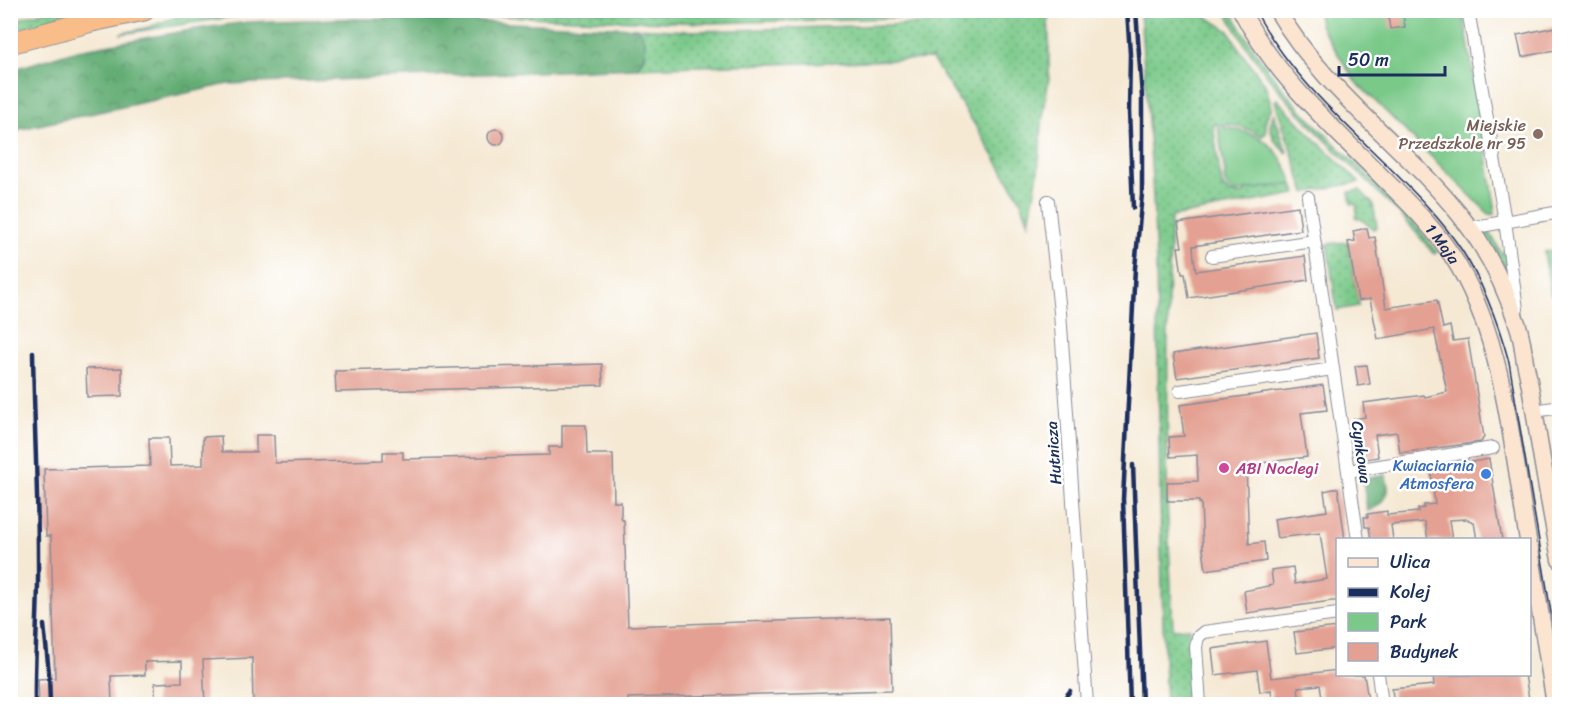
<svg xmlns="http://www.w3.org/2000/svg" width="1570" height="715" font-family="Sriracha,sans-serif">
  <defs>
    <pattern id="grass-dots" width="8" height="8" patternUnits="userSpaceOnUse" patternTransform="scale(1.5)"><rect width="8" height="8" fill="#7ac989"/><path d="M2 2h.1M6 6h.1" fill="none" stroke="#63a473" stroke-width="1.8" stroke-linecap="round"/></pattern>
    <pattern id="forest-crowns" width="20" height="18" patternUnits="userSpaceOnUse" patternTransform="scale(1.5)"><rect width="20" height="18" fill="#63ad75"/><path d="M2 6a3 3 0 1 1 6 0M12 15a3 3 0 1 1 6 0" fill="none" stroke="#518d63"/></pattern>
  </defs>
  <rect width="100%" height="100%" fill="#fff"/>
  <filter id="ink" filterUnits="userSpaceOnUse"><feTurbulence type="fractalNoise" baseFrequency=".0167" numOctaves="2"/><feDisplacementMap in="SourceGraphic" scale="12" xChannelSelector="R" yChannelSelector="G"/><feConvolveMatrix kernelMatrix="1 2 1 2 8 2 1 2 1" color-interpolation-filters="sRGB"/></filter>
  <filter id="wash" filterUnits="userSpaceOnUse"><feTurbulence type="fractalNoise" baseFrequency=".008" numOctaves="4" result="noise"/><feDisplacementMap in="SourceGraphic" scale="24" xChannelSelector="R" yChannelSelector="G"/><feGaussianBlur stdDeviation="1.35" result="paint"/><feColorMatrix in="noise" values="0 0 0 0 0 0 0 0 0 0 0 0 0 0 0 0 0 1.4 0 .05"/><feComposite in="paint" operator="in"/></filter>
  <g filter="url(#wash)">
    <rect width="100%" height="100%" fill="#f5e9d4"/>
    <path fill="url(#grass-dots)" stroke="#4a7c74" stroke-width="1.5" d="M 45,11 L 84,11 L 11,31 L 11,21 Z
      M 223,11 L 442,10 L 447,14 L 345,11 L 263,12 L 120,34 L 149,27 L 182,15 Z
      M 474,11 L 576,11 L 759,15 L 862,14 L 919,10 L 995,11 L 894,18 L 710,23 L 605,20 L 472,15 Z
      M 1047,11 L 1049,33 L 1049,77 L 1042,124 L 1038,173 L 1029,223 L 1020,199 L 975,125 L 932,59 L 637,68 L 646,54 L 637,28 L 687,31 L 738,30 L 913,24 L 963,21 Z
      M 1140,11 L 1200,11 L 1201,13 L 1229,31 L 1242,53 L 1265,84 L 1272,107 L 1266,119 L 1266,133 L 1262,136 C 1244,127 1233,123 1213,125 C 1215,135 1220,182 1223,187 C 1228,194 1236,195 1244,194 L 1245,190 L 1293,184 L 1296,194 L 1171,217 L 1168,301 L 1167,501 L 1173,629 L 1190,628 L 1195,704 L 1166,704 C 1159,559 1160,414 1156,269 C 1154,183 1146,96 1140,11 Z
      M 1226,11 L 1231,11 C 1250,45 1271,76 1297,105 C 1343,155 1397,197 1437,252 L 1434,254 C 1418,235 1403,216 1385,199 C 1327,141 1263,86 1226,11 Z
      M 1277,99 L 1315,139 L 1359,182 L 1305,193 L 1275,101 Z
      M 1274,113 L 1287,153 L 1273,139 L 1273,135 L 1271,132 L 1270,125 Z
      M 1360,190 L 1373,204 L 1377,227 L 1373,229 L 1361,219 L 1356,218 L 1355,216 L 1357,214 L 1356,204 L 1351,204 L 1349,192 Z
      M 1489,231 L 1501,252 L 1506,252 L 1509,277 L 1496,252 L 1484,233 Z
      M 1348,242 L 1359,306 L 1337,310 L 1327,244 Z"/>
    <path fill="url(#forest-crowns)" stroke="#3f6e6a" stroke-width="1.5" d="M 336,19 L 412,19 L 637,28 C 650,41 646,54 637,68 L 228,84 L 11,131 L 11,70 L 78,50 L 196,29 L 248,22 Z
      M 1386,475 C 1386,480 1389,486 1388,491 C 1386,500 1376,509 1367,511 L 1363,479 Z"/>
    <path fill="#7ac989" stroke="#4a7c74" stroke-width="1.5" d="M 1317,11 L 1463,11 L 1495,206 L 1494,214 L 1490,215 L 1355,81 L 1321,27 Z
      M 1218,127 C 1259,130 1280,145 1293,184 L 1245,190 C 1232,196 1222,187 1225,173 Z
      M 1559,248 L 1559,296 L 1551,295 L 1544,252 Z"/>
    <g id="blocks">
      <path fill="#e4a193" d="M 1403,14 L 1405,27 L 1390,29 L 1388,16 Z
        M 1560,26 L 1560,49 L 1522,57 L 1517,35 Z
        M488 137a8 8 0 1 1 16 0a8 8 0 1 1-16 0Z
        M 1298,206 L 1301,230 L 1193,246 L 1194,259 L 1196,271 L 1305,256 L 1308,280 L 1189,298 L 1185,274 L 1182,274 L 1180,261 L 1178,247 L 1182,247 L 1178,223 Z
        M 1367,228 L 1369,238 L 1375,237 L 1386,308 L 1437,300 L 1443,328 L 1450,326 L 1453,341 L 1468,339 L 1484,437 L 1481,442 L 1400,453 L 1397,432 L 1375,435 L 1378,457 L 1360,460 L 1354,419 L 1365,417 L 1363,403 L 1424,395 L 1425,397 L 1447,392 L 1434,329 L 1378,339 L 1370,299 L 1358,301 L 1348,242 L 1355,241 L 1353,231 Z
        M 1316,333 L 1319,358 L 1177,378 L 1173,354 Z
        M 602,364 L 603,385 L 336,392 L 335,371 Z
        M 1367,365 L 1370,384 L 1358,386 L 1355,366 Z
        M 122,368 L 122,396 L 87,397 L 86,369 Z
        M 1323,385 L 1327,410 L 1301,413 L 1307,457 L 1246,465 L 1249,544 L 1264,542 L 1266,561 L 1206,570 L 1203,549 L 1201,503 L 1199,503 L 1199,501 L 1167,501 L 1167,482 L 1198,481 L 1197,455 L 1170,457 L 1169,437 L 1184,436 L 1180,405 Z
        M 562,425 L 586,425 L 587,454 L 613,454 L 614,502 L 621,502 L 621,516 L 622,520 L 624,520 L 628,626 L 890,617 L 892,690 L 628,698 L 629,705 L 253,705 L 252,658 L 203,660 L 205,705 L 155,705 L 155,683 L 182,682 L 182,661 L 145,662 L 145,675 L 111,676 L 112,705 L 39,705 L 38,679 L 55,678 L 51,536 L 46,536 L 44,469 L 150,466 L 149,438 L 169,438 L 170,466 L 203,465 L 203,437 L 221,436 L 222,452 L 256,452 L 256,435 L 274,435 L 275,463 L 383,460 L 383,452 L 403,452 L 403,459 L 549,455 L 549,447 L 562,447 Z
        M 1489,459 L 1502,540 L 1477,540 L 1474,522 L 1466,519 L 1449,520 L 1452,540 L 1428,540 L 1425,522 L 1391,525 L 1393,540 L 1371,540 L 1369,527 L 1365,527 L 1364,517 L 1368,517 L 1367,514 L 1387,511 L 1387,515 L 1418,512 L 1418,509 L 1424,508 L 1424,505 L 1435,504 L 1430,466 L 1467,460 L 1466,463 Z
        M 1338,488 L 1345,540 L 1338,540 L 1338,601 L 1331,601 L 1247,613 L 1244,591 L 1273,585 L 1271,570 L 1293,567 L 1295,584 L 1327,579 L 1320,533 L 1277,538 L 1274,519 L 1327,511 L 1324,491 Z
        M 1338,627 L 1338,648 L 1297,653 L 1294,632 Z
        M 1266,641 L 1271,678 L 1338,670 L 1338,675 L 1364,675 L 1369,705 L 1323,705 L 1320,685 L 1298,687 L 1300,705 L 1273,705 L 1271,690 L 1260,692 L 1257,670 L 1215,675 L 1212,649 Z
        M 1433,675 L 1525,675 L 1530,705 L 1394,705 L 1392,689 L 1434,685 Z"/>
    </g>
  </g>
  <g filter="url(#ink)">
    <use href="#blocks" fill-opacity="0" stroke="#888c99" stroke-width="1.5"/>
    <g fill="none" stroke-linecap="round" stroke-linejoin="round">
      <defs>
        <path id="street" d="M 1468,10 L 1505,221 L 1517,309
          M 1308,197 L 1358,540
          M 1048,201 L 1060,312 L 1087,704
          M 1470,228 L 1560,212
          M 1212,256 L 1314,241
          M 1180,391 L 1333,369
          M 1535,411 L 1560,407
          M 1348,471 L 1493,448
          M 1378,674 L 1382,704
          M 1200,704 L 1196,647 L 1198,637 L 1204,632 L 1338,614"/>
        <g id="secondary">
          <path id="s1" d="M 1241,10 C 1276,78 1333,127 1385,180 C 1412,206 1440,234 1459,267 C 1504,344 1513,452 1528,540"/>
          <path d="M 1277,10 C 1325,92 1401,142 1459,214 C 1486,247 1505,286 1518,326 C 1522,337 1523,350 1525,362 C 1530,384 1534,407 1537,429 C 1544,473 1552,516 1560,560"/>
          <path d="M 1530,549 L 1555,704"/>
        </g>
        <path id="highway" d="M 10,43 L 92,21 L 144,10"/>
      </defs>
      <use href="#street" stroke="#888c99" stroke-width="14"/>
      <use href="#secondary" stroke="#888c99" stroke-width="19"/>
      <use href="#highway" stroke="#888c99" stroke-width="23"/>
      <use href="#street" stroke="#fff" stroke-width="12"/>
      <use href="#secondary" stroke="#fce5d0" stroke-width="16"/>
      <use href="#highway" stroke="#f8bd89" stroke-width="21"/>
      <path stroke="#1b2f5e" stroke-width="1.5" d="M 1255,10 C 1287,71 1337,116 1385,163 C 1412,190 1440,217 1461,249 C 1484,284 1498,322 1509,362 L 1560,666"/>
      <path stroke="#1b2f5e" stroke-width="4.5" d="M 1127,10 L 1130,54 L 1129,111 L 1133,208
        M 33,352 C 34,421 38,489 38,558 C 39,607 34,656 35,704
        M 1133,465 L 1142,704
        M 44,625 L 49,673 L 50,704
        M 1060,704 L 1070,691
        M 1130,704 L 1123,499 L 1135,268 L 1142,194 L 1142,97 L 1136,10"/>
    </g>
  </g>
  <circle fill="#8d6e63" stroke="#fff" stroke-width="2" cx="1538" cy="134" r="6"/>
  <circle fill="#d1479c" stroke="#fff" stroke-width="2" cx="1224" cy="468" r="6"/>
  <circle fill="#3f7fe0" stroke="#fff" stroke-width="2" cx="1486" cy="474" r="6"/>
  <g text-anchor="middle" stroke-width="5" stroke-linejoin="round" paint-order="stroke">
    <g font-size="16" fill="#785e54" stroke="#fff" text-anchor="end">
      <text x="1526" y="131">Miejskie<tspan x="1526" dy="18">Przedszkole nr 95</tspan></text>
    </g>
    <g font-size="16" fill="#1b2f5e" stroke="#fff">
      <text dy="6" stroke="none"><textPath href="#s1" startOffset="310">1 Maja</textPath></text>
      <text transform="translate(1362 452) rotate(82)" y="6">Cynkowa</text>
      <text transform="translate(1053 453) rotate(-94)" y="6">Hutnicza</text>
    </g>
    <g font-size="16" fill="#366cbe" stroke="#fff" text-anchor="end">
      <text x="1474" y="471">Kwiaciarnia<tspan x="1474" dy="18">Atmosfera</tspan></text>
    </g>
    <g font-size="16" fill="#b23c85" stroke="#fff" text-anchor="start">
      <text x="1236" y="474">ABI Noclegi</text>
    </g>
  </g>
  <rect width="1570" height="715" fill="none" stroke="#fff" stroke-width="36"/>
  <rect x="1336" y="538" width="195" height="138" fill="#ffffff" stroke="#a4acbf" stroke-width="1.5"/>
  <rect x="1348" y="558" width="30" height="9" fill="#fce5d0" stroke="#a4acbf" stroke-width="1.5"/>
  <text x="1390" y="568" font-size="18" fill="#1b2f5e">Ulica</text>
  <rect x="1348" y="588" width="30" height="9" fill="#1b2f5e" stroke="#a4acbf" stroke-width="1.5"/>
  <text x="1390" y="598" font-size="18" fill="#1b2f5e">Kolej</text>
  <rect x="1348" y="613" width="30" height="18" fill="#7ac989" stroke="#a4acbf" stroke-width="1.5"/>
  <text x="1390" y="628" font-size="18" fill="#1b2f5e">Park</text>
  <rect x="1348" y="643" width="30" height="18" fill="#e4a193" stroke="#a4acbf" stroke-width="1.5"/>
  <text x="1390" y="658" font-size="18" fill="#1b2f5e">Budynek</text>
  <path d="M1339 66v9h106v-9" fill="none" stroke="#1b2f5e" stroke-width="3"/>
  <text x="1348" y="66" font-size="18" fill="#1b2f5e" stroke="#ffffff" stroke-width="4.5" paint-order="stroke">50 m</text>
</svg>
